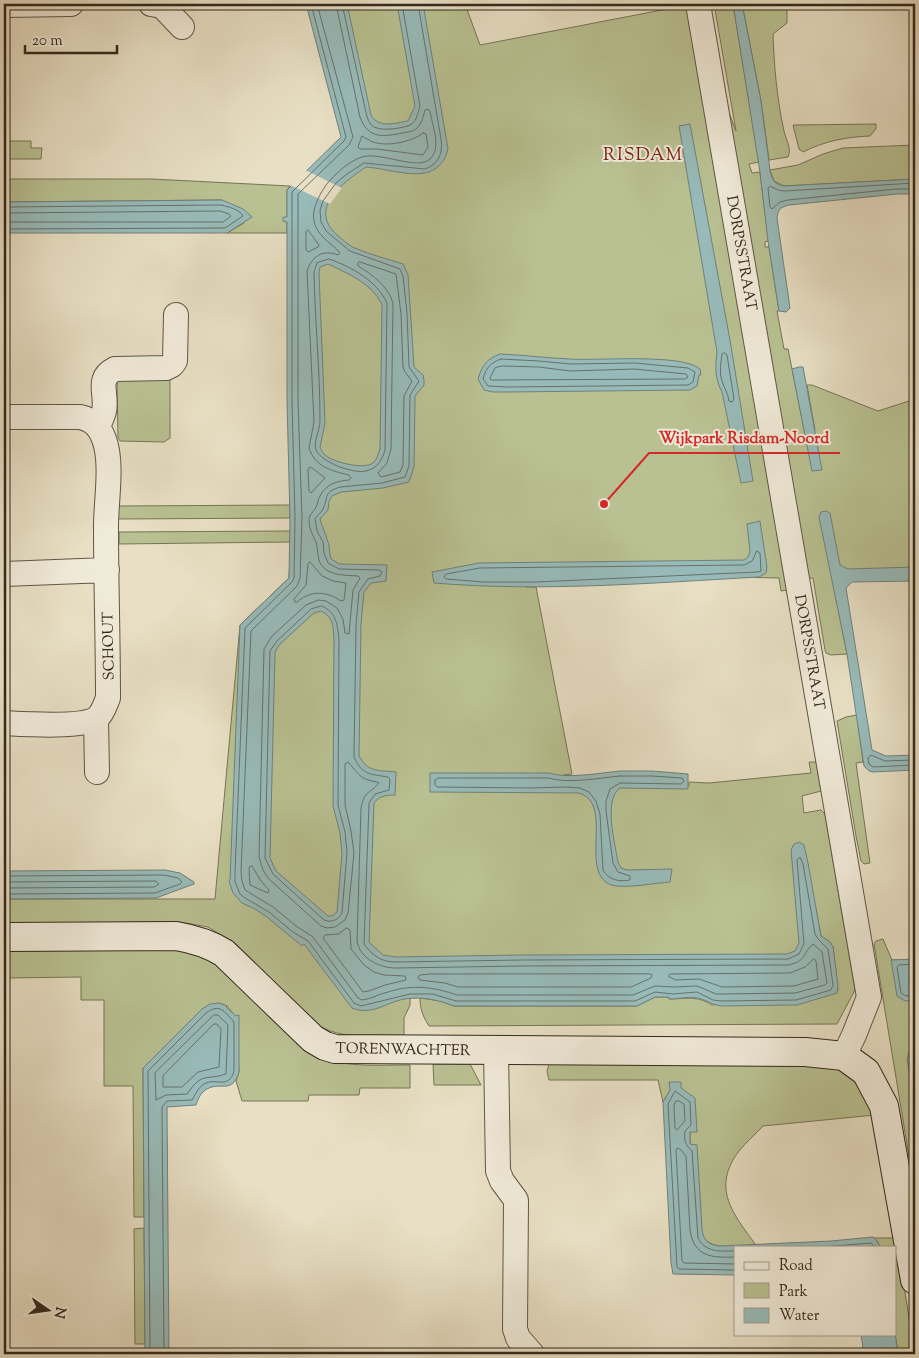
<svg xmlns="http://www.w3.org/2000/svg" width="919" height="1358" font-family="'Sorts Mill Goudy',serif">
  <rect width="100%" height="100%" fill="#e8dfc4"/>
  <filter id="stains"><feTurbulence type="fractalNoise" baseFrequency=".004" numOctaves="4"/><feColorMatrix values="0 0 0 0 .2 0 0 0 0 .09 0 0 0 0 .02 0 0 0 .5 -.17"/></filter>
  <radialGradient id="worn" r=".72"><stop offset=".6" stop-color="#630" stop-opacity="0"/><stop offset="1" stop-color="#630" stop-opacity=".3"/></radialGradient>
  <path fill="#b9c192" stroke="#767557" d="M 326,4 L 465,4 L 480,45 L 688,5 L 736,131 L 714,4 L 733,4 L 759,162 L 749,164 L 752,173 L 760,172 L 768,236 L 768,241 L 765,242 L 765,247 L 769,247 L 779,311 L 777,311 L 784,349 L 788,349 L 805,434 L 815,430 L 807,385 L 812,385 L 878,411 L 915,399 L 915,576 L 832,578 L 847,654 L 831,655 L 826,653 L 825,650 L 813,578 L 787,578 L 788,590 L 781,591 L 779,578 L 524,573 L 526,587 L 536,587 L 572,774 L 564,775 L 689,786 L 689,782 L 709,783 L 811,773 L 809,762 L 816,762 L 821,791 L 802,796 L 804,813 L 821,810 L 825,814 L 855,990 L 837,1024 L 429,1026 C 423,1017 420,1009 420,998 L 441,1001 L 454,1006 L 637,1006 L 655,997 L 669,997 L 669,999 C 685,999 697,995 712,1005 L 838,990 L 833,947 L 830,942 L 821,936 L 816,909 L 823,974 L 410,998 L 410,1005 L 404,1018 L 404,1036 C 375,1036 345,1040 319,1026 L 235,943 L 208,927 L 180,922 L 4,924 L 4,899 L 215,899 L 240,625 L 289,578 L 307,214 L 362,143 Z
    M 742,4 L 787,4 L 787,23 L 773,34 C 774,66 777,99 784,131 C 786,140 792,148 788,157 L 769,160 L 761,101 Z
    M 876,124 L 876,129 L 870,136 C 846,137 825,141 803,152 L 799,149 L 793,125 Z
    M 4,141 L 31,141 L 31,148 L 42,148 L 41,159 L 4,159 Z
    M 915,145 L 915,179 L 784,186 L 774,181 L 770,170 L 798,165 L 823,154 L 843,148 Z
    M 4,179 L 151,179 L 290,186 L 287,190 L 287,218 L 283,221 L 287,222 L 287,233 L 227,233 L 244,223 L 222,200 L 4,202 Z
    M 170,379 L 170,438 L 164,442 L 120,441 L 118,437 L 117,383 L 119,380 Z
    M 290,505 L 290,518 L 118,519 L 118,506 Z
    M 290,531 L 290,542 L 119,544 L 119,532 Z
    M 857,715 L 863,762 L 856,763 L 870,863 L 864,864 L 861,861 L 856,836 L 837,721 L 846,717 Z
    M 883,939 L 892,960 L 915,960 L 915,1193 L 874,944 L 876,941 Z
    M 173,950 L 193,952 L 216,964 L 296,1042 C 333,1070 366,1065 410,1065 L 410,1088 L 360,1088 L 359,1095 L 309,1095 L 308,1101 L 242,1101 L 236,1081 L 239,1072 L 236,1017 L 227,1006 L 219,1003 L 143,1068 L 144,1217 L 134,1217 L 133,1086 L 104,1086 L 104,1000 L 81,1000 L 81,977 L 4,978 L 4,951 Z
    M 809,1062 L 851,1071 L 875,1115 L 763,1126 C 756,1134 746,1142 739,1151 C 711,1188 733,1214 756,1245 C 740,1246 713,1252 702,1236 L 696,1145 L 690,1145 L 690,1132 L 697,1131 L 670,1090 L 663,1102 L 658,1080 L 549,1080 L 547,1071 L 549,1064 Z
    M 433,1064 L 470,1064 L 481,1085 L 434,1085 Z
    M 144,1228 L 145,1344 L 135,1344 L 134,1229 Z
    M 873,1238 L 896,1238 L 915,1354 L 898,1354 L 895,1333 L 895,1247 L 880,1247 L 877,1241 Z"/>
  <path fill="#98bbba" stroke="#70817b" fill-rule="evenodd" d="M 306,4 L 347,4 L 371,115 C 379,129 395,123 408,121 L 415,106 L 397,4 L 423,4 L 448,149 C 438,189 395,169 366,167 C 344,182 307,208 337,235 C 342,239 349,246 355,248 C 371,255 388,259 403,264 L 408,275 L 414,367 L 423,375 L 424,380 L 424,385 L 415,396 L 414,467 L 409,482 L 383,488 L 341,492 L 332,496 L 329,501 L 328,510 L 320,519 C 322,527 325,532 327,539 C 330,545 329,553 331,559 L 339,564 L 387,565 L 386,581 L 371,583 L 364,592 L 361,624 L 359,756 C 368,773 379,770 396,772 L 395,795 C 386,795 379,796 374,803 L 369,942 L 383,955 L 396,957 L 521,955 L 787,954 L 795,951 L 799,943 L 791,850 L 794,844 L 799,842 L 804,845 L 808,863 L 821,936 L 830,942 L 833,947 L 838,985 L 837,993 L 797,1005 L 721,1006 C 712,1005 707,1000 698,998 C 688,996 679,999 669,999 L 669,997 L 655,997 L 637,1006 L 454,1006 C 438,1000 422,996 404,999 C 385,1003 371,1016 352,1008 L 304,944 L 302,946 L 267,917 L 255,909 L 242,903 L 233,893 L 229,881 L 230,880 L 240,625 L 289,578 L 290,518 L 287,401 L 287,222 L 283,221 L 283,217 L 287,217 L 287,190 L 341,137 ZM 328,264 C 349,274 371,283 382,304 L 380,449 C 378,454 377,460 373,463 C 364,470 331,462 324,454 C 322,452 321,449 320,447 L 325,423 L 319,273 L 320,267 ZM 321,611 C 334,618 333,626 334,640 L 333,806 L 340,833 L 342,854 L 337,912 L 332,916 L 328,916 L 276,871 L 270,858 L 275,652 L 280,644 L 314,613 Z
    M 733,4 L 742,4 L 761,101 L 770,170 C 772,179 774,185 784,186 L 915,179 L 915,194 L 897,194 L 789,205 C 781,207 778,209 777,218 L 790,308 L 786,312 L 779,311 L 768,241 L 760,172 Z
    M 690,124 L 730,340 L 753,481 L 741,483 L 722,392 C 715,379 715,367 717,352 L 679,126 Z
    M 222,200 L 243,209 L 252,217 L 227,233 L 4,233 L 4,202 Z
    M 500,354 C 523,355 547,358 570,359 C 598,361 681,353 700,369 L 701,375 L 699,375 L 697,386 L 690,390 L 507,392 L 493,392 L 484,390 L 478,379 C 482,365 487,359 500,354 Z
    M 799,367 L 803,367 L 822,470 L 812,471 L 792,369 Z
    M 826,511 L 830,513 L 840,565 L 848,569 L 915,567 L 915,581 L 852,582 L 846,588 L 872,750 L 886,756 L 915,755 L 915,770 L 873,772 L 869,771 L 864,766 L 847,654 L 819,517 L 821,512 Z
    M 760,521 L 767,567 L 766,573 L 759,577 C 651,583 542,592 434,583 L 432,572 L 479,563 L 744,560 L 748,557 L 750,552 L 747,524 Z
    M 620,771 L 652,771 L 688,774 L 688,789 L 620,788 C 603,800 615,843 618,862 L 621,868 L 627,870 L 672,869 L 670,882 C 655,883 625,889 611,885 C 582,874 607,819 589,799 C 586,796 582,794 579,793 L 430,792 L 430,773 L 549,773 C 567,779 600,773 620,771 Z
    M 165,870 L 180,873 L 194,882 L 194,884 L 156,898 L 4,899 L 4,871 Z
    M 915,959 L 915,1000 L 905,1001 L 897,996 L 891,960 Z
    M 219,1003 L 227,1006 L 226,1007 L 236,1016 L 239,1015 L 239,1072 C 232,1095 221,1081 207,1089 C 201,1092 198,1099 196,1105 L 167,1107 L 169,1354 L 145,1354 L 143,1068 L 202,1009 L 210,1004 Z
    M 915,1049 L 915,1108 L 907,1059 L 909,1052 Z
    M 669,1082 L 681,1082 L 681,1088 L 695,1098 L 697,1132 L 690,1132 L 690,1144 L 697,1145 L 702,1229 C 703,1240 708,1245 720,1246 L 831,1241 L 873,1237 L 877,1241 L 880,1247 L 735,1247 L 735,1275 L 673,1274 L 671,1263 L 663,1102 L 670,1090 Z
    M 895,1333 L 898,1354 L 864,1354 L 861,1334 Z"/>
  <path fill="#e8dfc4" d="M 305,170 L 342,188 L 330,204 L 288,184 Z"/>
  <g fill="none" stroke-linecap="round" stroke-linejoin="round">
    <path stroke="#66726b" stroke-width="1" d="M 311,4 L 346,137 L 344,141 L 292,192 L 292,401 L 295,518 L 294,578 L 292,582 L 245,628 L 235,872 L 235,882 L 240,894 L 245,898 L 269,912 L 293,932 L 308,941 L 354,1003 L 361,1006 L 410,994 L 433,994 L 456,1001 L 635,1001 L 655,992 L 673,994 L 697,992 L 713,1000 L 722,1001 L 796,1000 L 831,990 L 833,985 L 828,949 L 818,939 L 815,934 L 803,864 L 800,857 L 797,860 L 804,944 L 799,954 L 788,959 L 521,960 L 395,962 C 381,962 372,955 364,944 L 369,803 L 375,794 L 389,790 L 390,779 L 388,777 C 370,774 362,775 354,757 L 356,624 L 359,592 L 368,579 L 380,576 L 382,572 L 379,570 L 339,569 L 328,563 L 324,553 L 323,542 L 317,531 L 315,519 C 317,515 321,513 323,509 C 329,495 323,493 340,487 L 382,483 L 405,477 L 409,466 L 410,395 L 419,381 L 409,367 L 407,313 L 403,276 L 400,269 L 350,251 L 326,231 L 321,222 L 320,210 L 323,201 L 336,183 L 347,174 L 364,163 L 425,169 C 439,164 443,153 441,139 L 418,4
      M 317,4 L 353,137 L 349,145 L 298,194 L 298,401 L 302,518 L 300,578 L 297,586 L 251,631 L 241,872 L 242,881 L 245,890 L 273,907 L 296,926 L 313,937 L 358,998 L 362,1000 C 371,999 379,994 388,992 C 412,984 434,987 457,995 L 633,995 L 655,986 L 674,987 L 697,986 L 716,994 L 722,994 L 795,993 L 825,985 L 827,983 L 822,952 L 813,944 C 802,954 807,961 788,965 L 521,966 L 396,968 C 380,968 360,959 357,941 L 361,809 C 364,790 370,794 379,783 L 377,782 C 359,779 359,774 348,762 L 345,764 L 345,805 L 351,831 L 354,853 L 348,913 L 345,920 L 335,927 L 327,928 L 321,926 L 269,879 L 263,870 L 259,857 L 264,649 L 272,636 L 306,605 L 318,600 L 326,601 L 337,608 L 343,619 L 345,633 L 349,634 L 353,590 L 360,578 L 358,576 C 346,575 333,576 324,568 C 316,561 319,551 316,542 C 313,535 309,529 309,520 C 309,514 314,512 316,507 C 318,503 318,499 320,496 C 326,484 337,481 349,480 L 351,478 L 349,475 C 332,471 315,467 309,448 L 314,422 L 307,271 C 312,256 323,249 338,255 L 340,253 C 336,247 328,243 323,237 C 306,220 315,202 326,185 C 335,174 349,161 362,157 C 379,151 418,171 430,159 C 442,148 432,125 430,111 L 428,109 L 425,110 C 423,117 422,123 417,128 C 413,132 408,132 402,133 C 383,137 368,139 360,117 L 336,4
      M 342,4 L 367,117 C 369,122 371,127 377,128 C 383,131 406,128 412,124 C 417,120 418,112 420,106 L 402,4
      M 423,133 L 426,134 L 428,147 L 423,155 L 377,149 L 360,149 L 358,147 L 362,136 C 365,138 369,140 373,142 C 387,147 412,142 423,133 Z
      M 915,183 L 784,191 L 778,190 L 770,186 L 768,188 L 770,207 L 772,209 L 780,202 L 788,200 L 896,189 L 915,189
      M 4,207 L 221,205 C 229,207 239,209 243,216 L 225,228 L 4,229
      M 4,213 L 220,211 L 229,214 L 231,216 L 223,222 L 4,222
      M 308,230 L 319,245 L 318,247 L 308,252 L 306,250 L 306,232 Z
      M 329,259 C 352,267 377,281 387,303 L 385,450 C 382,460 378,468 366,471 C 354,474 322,463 316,450 C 313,442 320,430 320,421 C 320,371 315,322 314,272 L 317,263 Z
      M 360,262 L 396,274 L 401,314 L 403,367 L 405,372 L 412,381 L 404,396 L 403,465 L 400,472 L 381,477 L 378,473 L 387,463 L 391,449 L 393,303 C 388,286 373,275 358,266 L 358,263 Z
      M 725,353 L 727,355 L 734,399 L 732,402 L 729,401 C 728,393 724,388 722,381 C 719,372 721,363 722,354 Z
      M 501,359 L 539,361 L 570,364 L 635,363 L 688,368 L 695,372 L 693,382 L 688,385 L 507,387 L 488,386 L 483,379 C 486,368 490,363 501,359 Z
      M 502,366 L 539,367 L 570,371 L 634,369 L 686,374 L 688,377 L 685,379 L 491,380 L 490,378 L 495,368 Z
      M 312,468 L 325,478 L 311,493 L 309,491 L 308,470 L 309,468 Z
      M 757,551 L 760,553 L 761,571 L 758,572 L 536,582 L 483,582 L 446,579 L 444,577 L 446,574 L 480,568 L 744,565 L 752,561 Z
      M 310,562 L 322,576 L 333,581 L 346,583 L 344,600 L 341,601 C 326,591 311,590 297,602 L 295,602 L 294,599 L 306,585 L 308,564 Z
      M 322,606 C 337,613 337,624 339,639 L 338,805 L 345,832 L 347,853 L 342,913 C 338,920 332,923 324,920 L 273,874 L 265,858 L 270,651 L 277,641 L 311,609 Z
      M 915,760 L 885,761 L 871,755 L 868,758 L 869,764 L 873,767 L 915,765
      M 620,776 L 652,776 L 682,778 L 684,781 L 681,784 L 620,783 L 610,789 L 606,801 L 606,811 L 613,863 L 618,872 L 630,876 L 630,880 C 618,882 609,880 603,870 L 600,814 L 596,801 L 589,792 L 580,788 L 566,787 L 530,788 L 437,787 L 435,785 L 435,780 L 438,778 L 548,778 C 568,784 599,778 620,776 Z
      M 252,866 L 261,881 L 269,890 L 268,893 L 250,885 L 249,868 Z
      M 4,876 L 164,875 L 178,878 L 182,882 L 180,884 L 155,893 L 4,894
      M 4,882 L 156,881 L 159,884 L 154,887 L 4,888
      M 347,928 L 350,930 L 351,949 L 364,965 L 374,972 L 384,975 L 405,976 L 406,980 L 385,985 L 369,991 L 363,992 L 323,938 L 325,935 L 338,934 Z
      M 814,959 L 816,961 L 818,979 L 794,986 L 722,987 L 699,979 L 675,980 L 668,976 L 670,974 L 790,973 L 805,967 Z
      M 915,964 L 899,965 L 897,967 L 901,993 L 906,996 L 915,995
      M 650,974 L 652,975 L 651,978 L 631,987 L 458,987 L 445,983 L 420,980 L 418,977 L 420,975 L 430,974 Z
      M 214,1015 L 218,1015 L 228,1025 L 226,1074 C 205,1081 203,1071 187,1094 L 166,1095 L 156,1100 L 155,1073 Z
      M 214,1024 L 217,1024 L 221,1029 L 219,1067 L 198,1072 L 182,1087 L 163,1087 L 163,1076 Z
      M 676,1101 L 679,1101 L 684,1104 L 685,1121 L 677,1130 L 675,1128 L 674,1106 Z
      M 821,1247 L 871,1243 L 875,1247
      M 735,1251 C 720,1251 706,1253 698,1238 L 692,1151 C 685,1144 684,1142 685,1131 L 691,1125 L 690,1102 L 675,1091 L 668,1104 L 677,1267 L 679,1269 L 735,1270
      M 735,1257 C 712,1258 694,1257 690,1230 L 686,1156 L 680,1149 L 677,1148 L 676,1151 L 682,1261 L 684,1263 L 735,1264
      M 150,1354 L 148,1071 L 206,1013 C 220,1003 224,1011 234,1022 L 234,1071 C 229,1090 216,1077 204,1084 C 198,1088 195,1095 192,1100 L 167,1101 L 162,1107 L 164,1354"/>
    <defs>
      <path id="street" d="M 151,4 L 162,6 L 182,27
        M 698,4 L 869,997 L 854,1035 L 844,1056
        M 4,5 L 71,4
        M 4,417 L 80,417 C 93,420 99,426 104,439 C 113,463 106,500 106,526 C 106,583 108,641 108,698 C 105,705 103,713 97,718 C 83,728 23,724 4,723
        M 98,426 C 100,422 103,416 104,411 C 108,394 95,379 115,369 L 166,368 L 172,365 L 175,361 L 176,315
        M 4,574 L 107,570
        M 96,719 L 97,772
        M 496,1050 L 498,1171 L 502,1181 L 516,1200 L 515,1329 L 518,1338 L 532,1354"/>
      <path id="secondary" d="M 4,937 L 176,936 C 194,939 208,943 224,953 L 313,1039 L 325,1046 L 335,1049 L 805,1052 L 844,1056 L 866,1072 L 884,1106 L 915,1280"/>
    </defs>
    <use href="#street" stroke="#605646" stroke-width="26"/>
    <use href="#secondary" stroke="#33291c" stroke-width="30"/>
    <use href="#street" stroke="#f0ead9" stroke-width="24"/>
    <use href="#secondary" stroke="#f0ead9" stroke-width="28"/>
  </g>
  <g text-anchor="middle" stroke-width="4" stroke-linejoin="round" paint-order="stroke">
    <g font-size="15" fill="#33291c" stroke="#f0ead9">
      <text transform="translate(742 253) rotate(80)" y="5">DORPSSTRAAT</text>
      <text transform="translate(108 646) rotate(-91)" y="5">SCHOUT</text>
      <text transform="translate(810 652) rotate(80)" y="5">DORPSSTRAAT</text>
      <text transform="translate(403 1049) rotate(1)" y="5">TORENWACHTER</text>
    </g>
    <g font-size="18" letter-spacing="1" fill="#7a1f14" stroke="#f0ead9">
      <text x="643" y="160">RISDAM</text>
    </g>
  </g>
  <path fill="none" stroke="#d62828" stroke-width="2" d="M604 504L649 453H840"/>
  <circle fill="#d62828" stroke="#f0ead9" stroke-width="2" cx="604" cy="504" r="5"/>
  <g font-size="16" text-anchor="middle" font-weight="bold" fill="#d62828" stroke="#f0ead9" stroke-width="4" stroke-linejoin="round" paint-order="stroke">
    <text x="744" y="443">Wijkpark Risdam-Noord</text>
  </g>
  <rect width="919" height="1358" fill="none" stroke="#e8dfc4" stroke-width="20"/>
  <rect x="5" y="5" width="909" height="1348" fill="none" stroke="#33291c" stroke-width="2.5"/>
  <rect x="10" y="10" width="899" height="1338" fill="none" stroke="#33291c"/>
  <rect x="734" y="1246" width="162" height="90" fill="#f0ead9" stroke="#a49d8d"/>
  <rect x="744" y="1262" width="25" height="8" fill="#f0ead9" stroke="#a49d8d"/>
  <text x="779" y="1270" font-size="15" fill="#33291c">Road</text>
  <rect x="744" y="1283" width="25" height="15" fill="#b9c192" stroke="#a49d8d"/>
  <text x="779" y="1296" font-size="15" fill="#33291c">Park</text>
  <rect x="744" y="1308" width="25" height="15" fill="#98bbba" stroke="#a49d8d"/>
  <text x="779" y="1320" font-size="15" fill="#33291c">Water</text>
  <g transform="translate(48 1310) rotate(103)" stroke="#f0ead9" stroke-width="4" paint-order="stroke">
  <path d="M0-4L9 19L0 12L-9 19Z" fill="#33291c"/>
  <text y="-8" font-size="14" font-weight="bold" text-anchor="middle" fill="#33291c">N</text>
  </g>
  <path d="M25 45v8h92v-8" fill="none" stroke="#33291c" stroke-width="2.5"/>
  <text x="32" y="45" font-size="15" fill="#33291c" stroke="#f0ead9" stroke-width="4" paint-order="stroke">20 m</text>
  <rect width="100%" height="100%" filter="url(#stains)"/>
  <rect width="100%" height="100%" fill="url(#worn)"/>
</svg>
